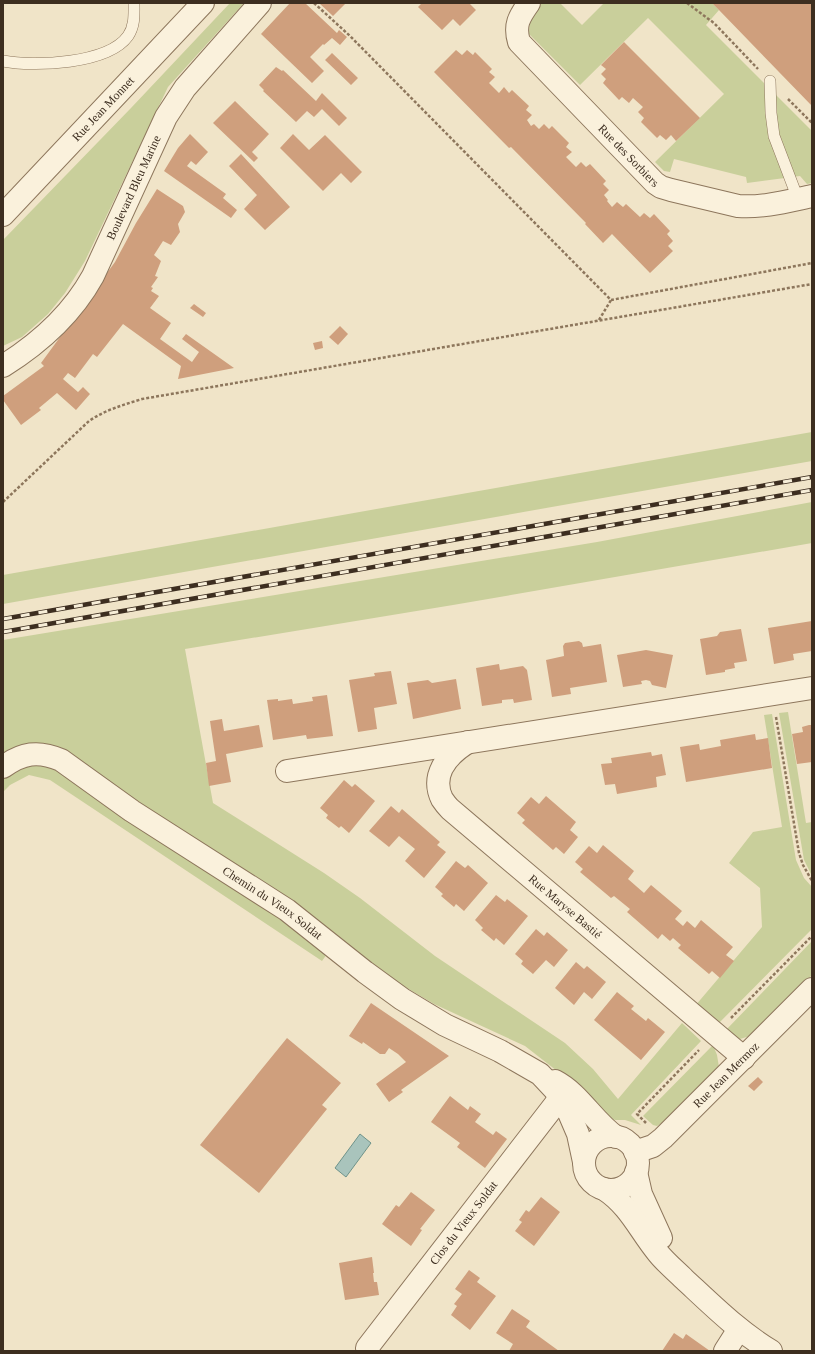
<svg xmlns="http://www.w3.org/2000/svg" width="815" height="1354" font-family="'Times New Roman',serif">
  <rect width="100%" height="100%" fill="#f0e4c8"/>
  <path fill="#c9cf9b" d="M 230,3 L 244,3 L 168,87 L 85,261 L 65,293 L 48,314 L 22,337 L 3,346 L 3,240 L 131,108 Z
    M 542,3 L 560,3 L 582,25 L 604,3 L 712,3 L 719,10 L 706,25 L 812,131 L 812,183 L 807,184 L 800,176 L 747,183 L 746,177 L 674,159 L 670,172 L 664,171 L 655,162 L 724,94 L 648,18 L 580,85 L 529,34 L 530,16 Z
    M 812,432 L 812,461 L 3,604 L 3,575 Z
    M 812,502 L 812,543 L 453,605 L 185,649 L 213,803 L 324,873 L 360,898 L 435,956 L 565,1043 L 593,1069 L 618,1099 L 682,1023 L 701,1041 L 631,1115 L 641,1125 L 625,1120 L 615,1120 L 605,1115 L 566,1078 L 525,1046 L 434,1004 L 385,975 L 337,940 L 322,961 L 50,780 L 29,775 L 10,785 L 3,792 L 3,640 L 597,542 Z
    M 788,712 L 806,823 L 812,822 L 812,876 L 804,860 L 779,713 Z
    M 772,714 L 796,860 L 804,878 L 812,887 L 812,929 L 717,1025 L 695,1006 L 762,927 L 760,888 L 729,863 L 753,832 L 782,827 L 764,715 Z
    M 812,941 L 812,975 L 762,1026 L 750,1036 L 740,1039 L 733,1038 L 725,1031 Z
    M 713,1045 L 717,1055 L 719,1067 L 707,1082 L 676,1114 L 657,1126 L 653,1125 L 643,1116 Z"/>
  <path fill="#a9c4bc" stroke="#6f938a" d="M 360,1134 L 371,1143 L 346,1177 L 335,1168 Z"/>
  <path fill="#cf9f7d" d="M 290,3 L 305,3 L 337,33 L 339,30 L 347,37 L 340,45 L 332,38 L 324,45 L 323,44 L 310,57 L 324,71 L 312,83 L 261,34 Z
    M 319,3 L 346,3 L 333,16 Z
    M 422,3 L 469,3 L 476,10 L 460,26 L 453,19 L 442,30 L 418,7 Z
    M 712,3 L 812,3 L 812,106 L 719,10 Z
    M 624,42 L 700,118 L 676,141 L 671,135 L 666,140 L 660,135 L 657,138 L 641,122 L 644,118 L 638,112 L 643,107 L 633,98 L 629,103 L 622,97 L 619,100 L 603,83 L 606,79 L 601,74 L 606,69 L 601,65 Z
    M 456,50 L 462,55 L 467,50 L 473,55 L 475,52 L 492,69 L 489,72 L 495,77 L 489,83 L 499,93 L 504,87 L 509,93 L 512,90 L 529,106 L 526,110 L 532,115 L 527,120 L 531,126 L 534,124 L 539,129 L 544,124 L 549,129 L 552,126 L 569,143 L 566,147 L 572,152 L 566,157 L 576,167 L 581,162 L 586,167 L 590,164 L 606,181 L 603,184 L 609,190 L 604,195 L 608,200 L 607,201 L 612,207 L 617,202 L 623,207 L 626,204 L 640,217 L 644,213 L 650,218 L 654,214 L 670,231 L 667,234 L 673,241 L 668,246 L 673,251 L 650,273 L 612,234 L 603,243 L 585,224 L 586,223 L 511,147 L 509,148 L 434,72 Z
    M 332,53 L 358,78 L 351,85 L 325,60 Z
    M 276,67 L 282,71 L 283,70 L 316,101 L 322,93 L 347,118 L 339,126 L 322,109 L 314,117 L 307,111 L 296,122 L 263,91 L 264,90 L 259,85 Z
    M 235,101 L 269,134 L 252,152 L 258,158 L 254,162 L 213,123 Z
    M 190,134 L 208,152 L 196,165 L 191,161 L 187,166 L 226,194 L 223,198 L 237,210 L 231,218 L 164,171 L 178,148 Z
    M 293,134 L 309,150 L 325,135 L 362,172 L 351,183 L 341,173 L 323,191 L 280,148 Z
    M 241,154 L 290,207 L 265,230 L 244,209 L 257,195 L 229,166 Z
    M 157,189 L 183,206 L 185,212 L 178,224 L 180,232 L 171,245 L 163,241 L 154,255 L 161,261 L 155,276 L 158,277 L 151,287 L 153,288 L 151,291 L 159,296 L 150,308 L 171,323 L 160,339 L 192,362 L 199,352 L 182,339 L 186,334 L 234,368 L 178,379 L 181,366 L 123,324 L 97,357 L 93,354 L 75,378 L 68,373 L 63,379 L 78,392 L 83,387 L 90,394 L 76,410 L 57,393 L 39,408 L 41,410 L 21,425 L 3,400 L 3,396 L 44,366 L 41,363 L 115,262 L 136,223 Z
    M 194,304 L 206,313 L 203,317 L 190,308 Z
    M 340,326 L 348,334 L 338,345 L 329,337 Z
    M 322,341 L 323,348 L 315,350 L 313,343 Z
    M 812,621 L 812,651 L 793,654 L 794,660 L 774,664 L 768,628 Z
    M 741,629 L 747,661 L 734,663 L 735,668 L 725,670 L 725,672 L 706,675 L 700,639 L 717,636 L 720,632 Z
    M 579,641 L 582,643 L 583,647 L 601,644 L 607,682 L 570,688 L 571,694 L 552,697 L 546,660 L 564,656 L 563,646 L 565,643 Z
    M 646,650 L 673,655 L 666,688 L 652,685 L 650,681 L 646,680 L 641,681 L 642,684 L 623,687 L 617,655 Z
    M 499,664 L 500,670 L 523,666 L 527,670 L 532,700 L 514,703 L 513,699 L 502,700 L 502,703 L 482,706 L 476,668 Z
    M 391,671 L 397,704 L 374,708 L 377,729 L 358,732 L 349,680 L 375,676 L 374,673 Z
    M 456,679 L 461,709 L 413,719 L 407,683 L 428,680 L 432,683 Z
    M 327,695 L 333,736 L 307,739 L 306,735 L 273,740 L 267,700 L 278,699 L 278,701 L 292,699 L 293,704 L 313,701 L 312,697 Z
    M 222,719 L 224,731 L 259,725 L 263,747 L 226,754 L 231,782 L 209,786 L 206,763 L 216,761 L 210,721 Z
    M 809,725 L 812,725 L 812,762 L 797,764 L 792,734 L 803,732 L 802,727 Z
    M 755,734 L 756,740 L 768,738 L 772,768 L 686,782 L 680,747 L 699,744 L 700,750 L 721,746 L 720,740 Z
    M 651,752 L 652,756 L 662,754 L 666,775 L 656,777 L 657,787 L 617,794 L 615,784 L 605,785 L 601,764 L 612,763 L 611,758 Z
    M 344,780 L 352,787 L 355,784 L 375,801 L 349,833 L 341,826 L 339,828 L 326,818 L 328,815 L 320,808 Z
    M 546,796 L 576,822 L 570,830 L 578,837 L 564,854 L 556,847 L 553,850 L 522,823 L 525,820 L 517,813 L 531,797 L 539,804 Z
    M 391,806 L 399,813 L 402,809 L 440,842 L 437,845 L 446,852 L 424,878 L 405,861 L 415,849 L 399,836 L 389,847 L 369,831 Z
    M 603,845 L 634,871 L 628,879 L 644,893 L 651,885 L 682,911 L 675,919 L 683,926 L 687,921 L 695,928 L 701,920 L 733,947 L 726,955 L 734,961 L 720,978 L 712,971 L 709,974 L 678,948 L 681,945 L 673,938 L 670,941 L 662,934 L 658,939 L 627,912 L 630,909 L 614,896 L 611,898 L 580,872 L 583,869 L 575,862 L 589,846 L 597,853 Z
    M 456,861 L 465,868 L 468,865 L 488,883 L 464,911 L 456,904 L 454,907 L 441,896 L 443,894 L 435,887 Z
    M 496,895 L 505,902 L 507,899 L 528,916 L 504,945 L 496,938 L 494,941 L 481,930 L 483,928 L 475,920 Z
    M 536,929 L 544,936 L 547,932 L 568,950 L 554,967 L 546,960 L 533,974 L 521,964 L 523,961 L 515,954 Z
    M 576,962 L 584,969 L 587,966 L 606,982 L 592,999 L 584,992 L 574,1005 L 555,988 Z
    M 617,992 L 634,1006 L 631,1009 L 646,1021 L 648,1018 L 665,1032 L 641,1060 L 594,1020 Z
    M 371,1003 L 449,1056 L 401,1090 L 403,1092 L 389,1102 L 376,1084 L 406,1062 L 398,1054 L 389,1048 L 385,1054 L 380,1054 L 363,1042 L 362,1044 L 349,1036 Z
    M 287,1038 L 341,1083 L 322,1105 L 327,1109 L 259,1193 L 200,1145 Z
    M 758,1077 L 763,1082 L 754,1091 L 748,1086 Z
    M 450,1096 L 468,1110 L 470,1106 L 481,1114 L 475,1122 L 493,1135 L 496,1131 L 507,1139 L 485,1168 L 457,1147 L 460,1143 L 431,1122 Z
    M 411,1192 L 435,1210 L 420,1229 L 422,1230 L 411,1246 L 382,1224 L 396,1205 L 399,1207 Z
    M 541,1197 L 560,1212 L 534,1246 L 515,1231 L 522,1222 L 519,1220 L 526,1210 L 529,1212 Z
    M 372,1257 L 374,1273 L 373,1273 L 374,1282 L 377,1282 L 379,1295 L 345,1300 L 339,1263 Z
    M 469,1270 L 480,1278 L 477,1282 L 496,1296 L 470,1330 L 451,1315 L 457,1306 L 454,1304 L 462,1294 L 455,1289 Z
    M 512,1309 L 530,1321 L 526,1327 L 559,1351 L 509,1351 L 513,1344 L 496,1333 Z
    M 674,1333 L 683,1339 L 686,1334 L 710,1351 L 662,1351 Z"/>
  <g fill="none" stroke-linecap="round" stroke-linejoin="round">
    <defs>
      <path id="service" d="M 3,61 C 34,67 108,64 128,36 C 135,26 134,14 134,3
        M 770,81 L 771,113 L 774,136 L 798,199"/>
      <g id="minor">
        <path id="s1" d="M 529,3 C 519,17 514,25 519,42 L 655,183 L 661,187 L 671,190 L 738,206 C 762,208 788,201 812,196"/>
        <path id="s2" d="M 3,366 C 40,343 72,314 93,276 L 166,117 L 185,88 L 260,3"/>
        <path id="s3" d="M 468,742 C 449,754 430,774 442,799 C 444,802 447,806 450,809 L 744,1058"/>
        <path id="s4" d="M 3,767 C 22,753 38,750 61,760 L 132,811 L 287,910 L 365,972 L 402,999 L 445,1025 L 500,1051 L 540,1074 L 555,1090 L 569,1113 L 578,1134 L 584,1162"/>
        <path d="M 287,771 L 812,688"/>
        <path d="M 555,1081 C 580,1094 593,1121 616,1137"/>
        <circle cx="611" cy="1163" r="27"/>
        <path id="s5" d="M 635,1152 L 653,1146 L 663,1138 L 812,989"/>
        <path d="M 636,1172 L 641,1194 L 661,1238"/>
        <path d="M 604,1189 C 630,1206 639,1230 658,1253 C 666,1263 676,1271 684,1279 C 712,1305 738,1331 771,1351"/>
        <path id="s6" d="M 367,1348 L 560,1098"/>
        <path d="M 725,1351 L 739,1329"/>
      </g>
      <g id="tertiary">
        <path id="s7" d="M 3,215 L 203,3"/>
      </g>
    </defs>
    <use href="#service" stroke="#8d765c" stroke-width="12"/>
    <use href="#minor" stroke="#8d765c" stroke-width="24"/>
    <use href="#tertiary" stroke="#8d765c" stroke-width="24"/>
    <path stroke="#8d765c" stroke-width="2.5" stroke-dasharray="3 2" stroke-linecap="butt" d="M 314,3 L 350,36 L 611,300 L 812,263
      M 687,3 L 714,23 L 758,69
      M 788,99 L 812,123
      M 599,320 L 611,300
      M 3,502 L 89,421 C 105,410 123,405 142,399 L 812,284
      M 776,717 L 799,853 L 803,865 L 812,881
      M 731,1018 L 812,936
      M 646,1123 L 637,1114 L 699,1050"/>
    <use href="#service" stroke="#faf1dc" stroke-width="11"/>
    <use href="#minor" stroke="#faf1dc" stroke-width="22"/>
    <use href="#tertiary" stroke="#faf1dc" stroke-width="22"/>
    <defs>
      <path id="rail" d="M 3,619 L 812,477
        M 3,632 L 812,490"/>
    </defs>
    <use href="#rail" stroke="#3d2e20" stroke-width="4.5"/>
    <use href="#rail" stroke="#f7eed8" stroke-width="3" stroke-dasharray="9" stroke-linecap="butt"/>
  </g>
  <g text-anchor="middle" stroke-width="3" stroke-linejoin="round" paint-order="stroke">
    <g font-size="12" fill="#3d2e20" stroke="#f7eed8">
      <text dy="4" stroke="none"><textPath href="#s7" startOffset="146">Rue Jean Monnet</textPath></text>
      <text dy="4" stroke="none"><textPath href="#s1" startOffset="200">Rue des Sorbiers</textPath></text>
      <text dy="4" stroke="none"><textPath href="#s2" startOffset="226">Boulevard Bleu Marine</textPath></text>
      <text dy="4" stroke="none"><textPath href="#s4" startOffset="317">Chemin du Vieux Soldat</textPath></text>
      <text dy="4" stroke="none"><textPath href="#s3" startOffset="233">Rue Maryse Bastié</textPath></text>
      <text dy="4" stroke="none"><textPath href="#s5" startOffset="121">Rue Jean Mermoz</textPath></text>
      <text dy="4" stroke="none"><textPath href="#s6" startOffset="158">Clos du Vieux Soldat</textPath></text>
    </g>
  </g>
  <rect width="815" height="1354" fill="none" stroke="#3d2e20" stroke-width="8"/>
</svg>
